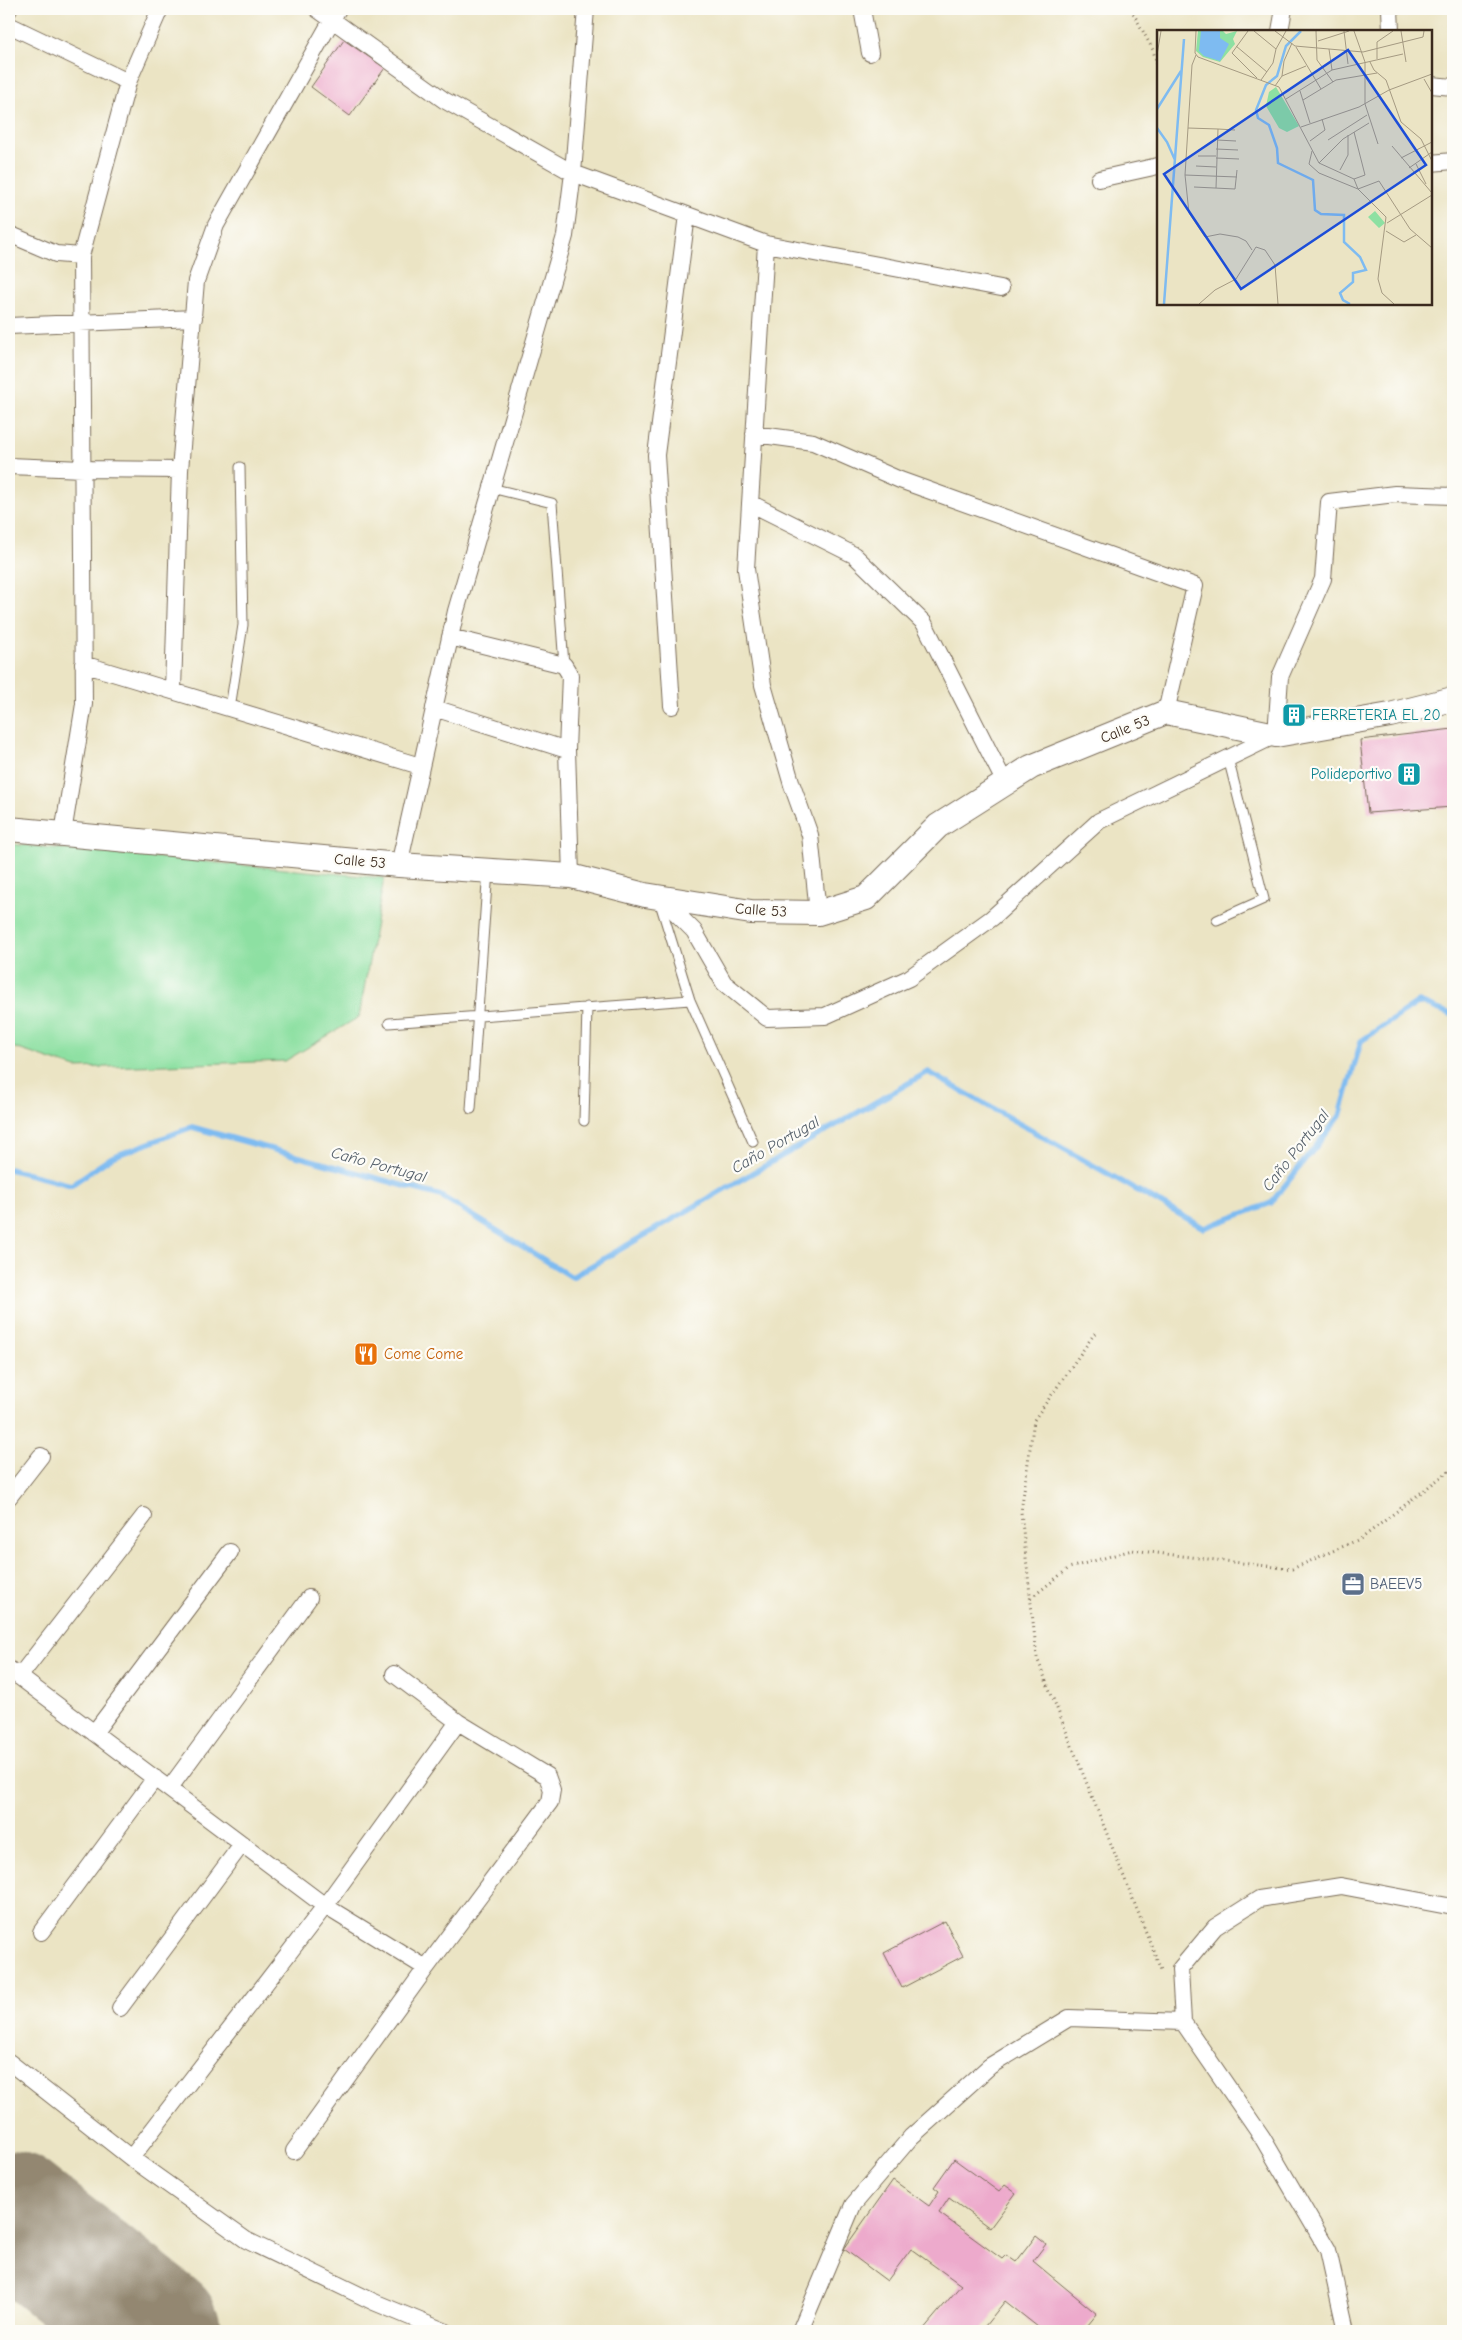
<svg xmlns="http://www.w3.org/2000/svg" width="1462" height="2340" viewBox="0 0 1462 2340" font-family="'Comic Neue',sans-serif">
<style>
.green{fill:#8de0a2;stroke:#648560}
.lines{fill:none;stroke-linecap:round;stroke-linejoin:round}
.stream{stroke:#7ebbf1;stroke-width:5.5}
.runway{stroke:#938771;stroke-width:130}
.building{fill:#edaacc}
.lane-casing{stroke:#796b58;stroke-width:11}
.street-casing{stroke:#796b58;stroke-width:18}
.secondary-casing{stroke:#796b58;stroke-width:26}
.path{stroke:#796b58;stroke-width:3;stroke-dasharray:1 4;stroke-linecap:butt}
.lane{stroke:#fff;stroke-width:9}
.street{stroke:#fff;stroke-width:16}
.secondary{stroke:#fff;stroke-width:24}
.labels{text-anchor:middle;stroke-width:4.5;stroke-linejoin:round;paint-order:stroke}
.culture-label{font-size:15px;fill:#0d838f;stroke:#fdfcf7;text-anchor:start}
.street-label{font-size:15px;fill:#3b2a1e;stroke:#fdfcf7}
.food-label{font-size:15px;fill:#c56008;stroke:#fdfcf7;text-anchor:start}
.service-label{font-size:15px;fill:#4e5e75;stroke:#fdfcf7;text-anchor:start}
.water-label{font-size:16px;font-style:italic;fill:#525d68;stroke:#fdfcf7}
.inset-river{fill:none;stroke:#7ebbf1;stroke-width:2.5}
.inset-road{fill:none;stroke:#a59a82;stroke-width:1}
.view{fill:#1d4ed8;fill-opacity:0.15;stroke:#1d4ed8;stroke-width:2.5}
.inset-edge{fill:none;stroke:#3b2a1e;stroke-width:2.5}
</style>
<rect width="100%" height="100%" fill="#fdfcf7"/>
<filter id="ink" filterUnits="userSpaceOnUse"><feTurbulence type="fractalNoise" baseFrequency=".02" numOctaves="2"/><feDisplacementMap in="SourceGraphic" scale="10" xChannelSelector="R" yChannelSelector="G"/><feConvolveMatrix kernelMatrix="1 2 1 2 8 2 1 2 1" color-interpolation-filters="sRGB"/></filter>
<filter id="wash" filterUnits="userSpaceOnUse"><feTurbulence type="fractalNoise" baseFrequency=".0096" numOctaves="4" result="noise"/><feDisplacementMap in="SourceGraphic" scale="20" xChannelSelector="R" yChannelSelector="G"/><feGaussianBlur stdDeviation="1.12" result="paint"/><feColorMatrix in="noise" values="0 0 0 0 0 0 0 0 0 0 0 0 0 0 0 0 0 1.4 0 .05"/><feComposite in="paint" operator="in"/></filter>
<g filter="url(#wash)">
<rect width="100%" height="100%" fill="#ebe4c4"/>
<path class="green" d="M9,844L384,878L359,1017L285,1061L76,1068L9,1046Z"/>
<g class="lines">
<path class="stream" d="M9,1169L71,1185L112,1157L192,1127L441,1196L572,1277L928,1072L1204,1228L1271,1203L1340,1116L1361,1041L1419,1002L1453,1015"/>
<path class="runway" d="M9,2215L156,2331"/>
</g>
<g id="blocks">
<path class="building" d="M344,40L385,68L350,116L311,87Z
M1287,707L1303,710L1300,724L1284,721Z
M1453,729V807L1368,813L1360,740Z
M945,1921L963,1956L902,1988L884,1953Z
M954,2159L999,2192L1005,2185L1016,2193L990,2228L949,2198L939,2213L1002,2259L1006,2255L1016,2262L1036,2236L1046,2244L1033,2261L1097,2314L1083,2331H1043L1005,2301L981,2331H922L961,2285L911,2249L887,2281L844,2249L893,2180L929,2206L939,2191L934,2187Z"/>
</g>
</g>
<g filter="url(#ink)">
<use href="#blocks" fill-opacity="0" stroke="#796b58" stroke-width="1"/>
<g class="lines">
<g class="lane-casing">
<path id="lane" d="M491,488L552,503L564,665
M230,708L243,625L240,467
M659,900L690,1000L753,1142
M1217,920L1264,899L1228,758
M389,1023L690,1000
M471,1109L488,870
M584,1121L587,1007"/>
</g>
<g class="street-casing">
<path id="street" d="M317,9L444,100L573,173L766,244L1001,288
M862,9L870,53
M1390,9L1391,31
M9,10V9
M9,25L128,82
M1280,31L1284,9
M1431,85L1453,87
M1431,163L1453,161
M1099,179L1158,166
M9,234L56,254L81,256
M766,244L746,569L763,685L792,785L810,835L818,913
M9,326L194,318
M754,434L813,442L900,480L1195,586L1166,712
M9,466L83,469L180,470
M750,503L854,555L924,623L1005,783
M450,637L564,665L570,675L567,750L571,876
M83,664L420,766
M173,690L180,470L196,281L216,225L338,9
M672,706L656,455L687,215
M434,708L567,750
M63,833L84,704L81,256L128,82L160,9
M399,865L456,611L565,236L573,173L586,9
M661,898L694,931L724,983L767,1018L825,1016L909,978L992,918L1099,821L1276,735L1280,677L1323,579L1329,502L1395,494L1453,496
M9,1497L41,1456
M9,1669L325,1906L426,1968
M19,1677L144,1516
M94,1733L230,1552
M169,1789L309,1598
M41,1932L155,1778
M120,2008L242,1844
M9,2062L131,2158L246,2240L374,2302L444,2331
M294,2151L426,1968L550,1802L552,1790L547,1776L458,1722L394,1674
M131,2158L325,1906L458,1722
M800,2331L853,2205L911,2137L990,2066L1069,2018L1183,2022
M1346,2331L1328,2250L1262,2137L1183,2022L1180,1969L1215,1927L1259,1899L1341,1886L1453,1907"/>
</g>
<g class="secondary-casing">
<path id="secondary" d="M9,829L399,865L571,876L645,895L751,912L818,913L866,898L938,826L1031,767L1166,712L1276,735L1390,715L1453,699"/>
</g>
<path class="path" d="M1131,9L1153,50L1158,68
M1095,1333L1034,1420L1021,1512L1037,1658L1161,1970
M1031,1598L1069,1568L1132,1550L1292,1569L1362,1538L1453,1468"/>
<use href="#lane" class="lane"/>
<use href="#street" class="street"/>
<use href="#secondary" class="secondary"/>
</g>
</g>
<defs>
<g id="building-square" transform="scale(1.25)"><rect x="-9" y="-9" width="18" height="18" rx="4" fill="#0f9aa8" stroke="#fdfcf7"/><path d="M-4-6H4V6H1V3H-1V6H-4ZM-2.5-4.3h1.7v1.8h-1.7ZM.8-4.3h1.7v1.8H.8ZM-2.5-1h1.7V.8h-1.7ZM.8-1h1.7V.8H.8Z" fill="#fff"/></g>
<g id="restaurant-square" transform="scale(1.25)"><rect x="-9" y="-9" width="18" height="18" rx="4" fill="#e8710a" stroke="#fdfcf7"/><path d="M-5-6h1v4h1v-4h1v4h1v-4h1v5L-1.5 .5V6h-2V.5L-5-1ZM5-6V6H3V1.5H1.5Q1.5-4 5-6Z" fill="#fff"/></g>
<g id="office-square" transform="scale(1.25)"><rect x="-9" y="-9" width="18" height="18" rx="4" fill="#5c6f8a" stroke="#fdfcf7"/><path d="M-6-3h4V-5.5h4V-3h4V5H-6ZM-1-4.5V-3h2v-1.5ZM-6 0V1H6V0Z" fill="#fff"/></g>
</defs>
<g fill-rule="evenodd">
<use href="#building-square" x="1294" y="715"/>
<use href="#building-square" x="1409" y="774"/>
<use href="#restaurant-square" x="366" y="1354"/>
<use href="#office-square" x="1353" y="1584"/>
</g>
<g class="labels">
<g class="culture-label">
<text x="1312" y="720">FERRETERIA EL 20</text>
<text x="1392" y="779" text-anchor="end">Polideportivo</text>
</g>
<g class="street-label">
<text transform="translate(1125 729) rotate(-22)" y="5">Calle 53</text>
<text transform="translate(360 861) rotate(5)" y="5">Calle 53</text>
<text transform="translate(761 910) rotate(4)" y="5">Calle 53</text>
</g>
<g class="food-label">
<text x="384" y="1359">Come Come</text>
</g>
<g class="service-label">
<text x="1370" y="1589">BAEEV5</text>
</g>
<g class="water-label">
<text transform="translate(775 1144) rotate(-30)" y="6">Caño Portugal</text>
<text transform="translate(1295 1150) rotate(-52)" y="6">Caño Portugal</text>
<text transform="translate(379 1164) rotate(15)" y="6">Caño Portugal</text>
</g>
</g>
<g transform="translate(1157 30)">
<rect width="275" height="275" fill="#ebe4c4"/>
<path d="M41,1H66L69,4L80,1L76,9L78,14L63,32L46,27L39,21ZM119,57L142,96L130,102L122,98L109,76L112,62ZM218,181L228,193L222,198L211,187Z" fill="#8de0a2"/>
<path d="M44,1H63V8L72,14L63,31L47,26L42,21Z" fill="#7ebbf1"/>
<path class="inset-river" d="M144,1L129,16L120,46L109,55L99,80L101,88L112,95L120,118L121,133L156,150L158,180L164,184L187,185V212L203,227L209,240L196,243V252L183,263L186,270L193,274M0,79L24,41M0,98L10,112L18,130M7,274L27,9"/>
<path class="inset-road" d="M39,1L38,23L41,27L122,57L162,133L197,149L201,159L229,187L221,249L225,263L237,274M91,1L75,23L100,48M97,1L119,19M118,1L138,16L206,22L266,7L267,1M159,1L160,30L176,52M187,1L191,34M197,1L208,32V74L221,114M244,1L249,32M161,11L192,1M79,16L110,42M139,17L164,59M172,19L175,40M0,25L4,1M39,25L35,35L28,145L32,183L48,207L63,204L81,207L89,211L95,220M220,29V12L236,1M213,32L217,40L229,50L244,92L264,109L275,131M125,46L149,36M267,49L275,63M104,50L116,33L119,19L129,1M118,56L125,46L127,31L135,13M143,61L153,93M129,69L175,40L246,24M146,70L179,50L220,43M144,97L202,77L232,60L275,44M31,98L61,99L59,158M61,99L78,100M60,110L79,111M171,110L210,85M153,111L168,100L165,89M235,116L275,163M59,119L81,120M155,121L152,134L162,143L201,159L222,151L253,199L275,218M41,126H59M59,128L82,129M244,128L275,112M162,133L186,109L212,93M259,134L269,154M39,136L59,137M252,138L275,122M183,140L191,125V105M28,145L80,147M197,149L208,145L197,102M37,157L78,159L80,140M230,193L275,165M229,201L247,212L259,205M42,274L58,260L79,249L99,217L108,220L118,235L121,274"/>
<path class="view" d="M191,20L269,135L84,259L7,144Z"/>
<rect width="275" height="275" class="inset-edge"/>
</g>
<rect width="1462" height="2340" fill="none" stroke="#fdfcf7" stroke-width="30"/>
</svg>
